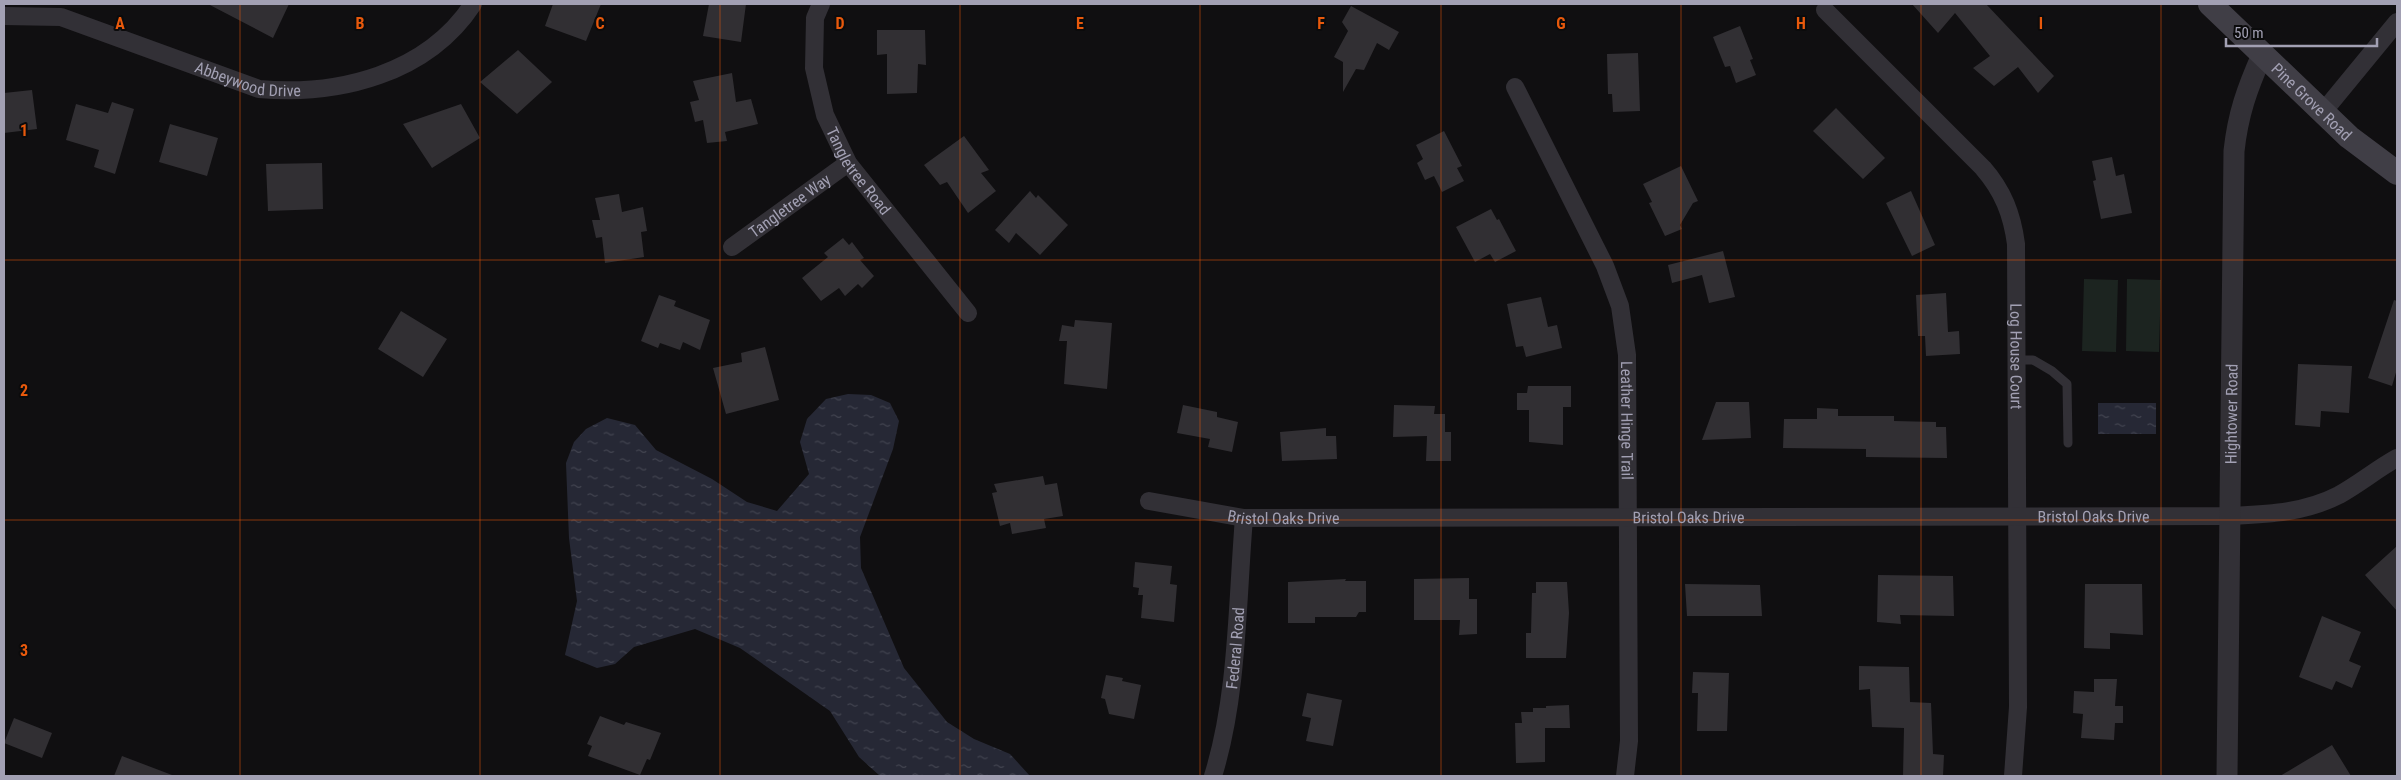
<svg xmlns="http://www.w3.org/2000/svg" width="2401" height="780" viewBox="0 0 2401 780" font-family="'Roboto Condensed',sans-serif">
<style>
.park{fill:#1c2420}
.water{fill:url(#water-ripples)}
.building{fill:#312f33}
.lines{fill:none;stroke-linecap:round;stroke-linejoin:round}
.service{stroke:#323036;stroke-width:9}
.minor{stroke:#323036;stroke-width:18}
.tertiary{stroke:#323036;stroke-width:21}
.secondary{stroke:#403e46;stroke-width:24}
.grid{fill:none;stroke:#e8590c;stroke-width:1;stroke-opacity:0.55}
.labels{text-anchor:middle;stroke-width:4;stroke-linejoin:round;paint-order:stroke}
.street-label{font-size:16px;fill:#a2a0b3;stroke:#0b0b0c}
.grid-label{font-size:16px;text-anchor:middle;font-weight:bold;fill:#e8590c;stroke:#0b0b0c;stroke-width:4;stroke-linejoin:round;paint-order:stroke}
</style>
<defs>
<pattern id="water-ripples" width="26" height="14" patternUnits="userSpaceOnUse" patternTransform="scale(1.25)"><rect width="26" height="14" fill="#262835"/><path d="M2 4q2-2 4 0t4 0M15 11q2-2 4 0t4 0" fill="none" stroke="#424450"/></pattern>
</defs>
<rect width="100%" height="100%" fill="#100f11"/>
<path class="park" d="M2084,279L2118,280L2116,352L2082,351Z
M2127,279L2161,280L2159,352L2126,351Z"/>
<path class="water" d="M848,394L871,395L890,403L899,421L893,449L860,537L861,568L904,668L947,722L974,739L1010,754L1030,776H880L859,757L830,711L740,648L695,629L634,647L615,664L597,668L565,655L577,601L569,538L566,463L574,442L586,429L607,418L635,425L656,450L712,479L747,502L777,511L809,474L800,442L807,419L826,399Z
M2098,403H2156V434H2098Z"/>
<path class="building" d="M208,4H289L273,38Z
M553,4H601L586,41L545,26Z
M709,4H746L741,42L703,36Z
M1912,4H1986L2054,76L2038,93L2018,67L1994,86L1973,68L1990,56L1955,13L1938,33Z
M1351,6L1399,32L1389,50L1377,43L1364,70L1356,69L1343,92V62L1334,57L1348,31L1342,22Z
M1740,26L1753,59L1750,60L1756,75L1736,83L1730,66L1725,67L1713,37Z
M877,30H925L926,65L918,64L917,93L887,94V54L877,55Z
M518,50L552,82L517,114L480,82Z
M1638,53L1640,111L1613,112L1612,94H1608L1607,54Z
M732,73L736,102L751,99L758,124L725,132L727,141L707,143L703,120L695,122L690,102L699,100L693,81Z
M32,90L37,129L4,133V93Z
M112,102L134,109L115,174L94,167L99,150L66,140L76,104L108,113Z
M461,104L480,138L432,168L403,124Z
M1836,108L1885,158L1863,179L1813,131Z
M170,124L218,138L207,176L159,162Z
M1444,131L1462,166L1457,168L1464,181L1442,192L1434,176L1425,180L1417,163L1423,159L1416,145Z
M964,136L989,170L981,173L996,191L968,213L947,182L940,185L924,165Z
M2112,157L2116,176L2124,174L2132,213L2101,219L2093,181L2096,180L2092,161Z
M322,163L323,209L268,211L266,164Z
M1681,166L1698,201L1693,203L1680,225L1682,229L1665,236L1649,203L1652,202L1643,184Z
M1030,191L1036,198L1038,195L1068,225L1040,255L1016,233L1009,243L995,230Z
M1911,191L1935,245L1912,256L1886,203Z
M619,194L622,212L643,207L647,231L641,232L644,257L605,263L602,237L596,238L592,220H600L595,198Z
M1491,209L1497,220L1499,219L1516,251L1495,262L1490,254L1475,262L1456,227Z
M843,238L849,245L852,242L864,258L860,260L874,276L862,288L858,284L845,296L839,288L821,301L802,278L828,257L824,253Z
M1723,251L1735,297L1709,303L1702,275L1672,283L1668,265Z
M1946,293L1948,332L1959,331L1960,354L1926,356L1925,336H1918L1916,295Z
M659,295L676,301L674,306L710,320L700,350L683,342L680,350L660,343L658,348L641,341Z
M1541,297L1548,327L1557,325L1562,348L1526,357L1523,346L1516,347L1507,304Z
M2394,300L2397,301V369L2392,386L2368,378Z
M401,311L447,339L423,377L378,349Z
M1075,320L1112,323L1107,389L1064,384L1067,341H1059L1062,325L1074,327Z
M765,347L779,400L726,414L713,368L742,362L741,353Z
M2298,364L2352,366L2349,413L2321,411L2320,427L2295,425Z
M1528,386H1571V407H1563V445L1529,442V410H1517V393H1527Z
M1716,402H1749L1751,438L1702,440Z
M1183,405L1217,412V417L1238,422L1232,452L1208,447L1210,439L1177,433Z
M1394,405L1435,406L1434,414H1445V432H1451V461H1426L1427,436L1393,437Z
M1817,408L1838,409V416H1894V421L1936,422V427H1946L1947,458L1866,457V449L1783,448L1784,419H1817Z
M1326,428V436H1336L1337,459L1282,461L1280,432Z
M1043,476L1045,485L1057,483L1063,516L1044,519L1046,528L1012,534L1010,523L1000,526L992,493L997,492L994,484Z
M2397,546V611L2365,575Z
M1135,562L1172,566L1170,584L1177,585L1174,622L1141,618L1143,595H1138L1139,588L1133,587Z
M1878,575L1953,576L1954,616L1900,615L1901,624L1877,622Z
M1469,578V599H1477V634L1459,635L1460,620H1414V579Z
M1346,579L1345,581H1366V612H1359L1356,617H1315V623H1288V582Z
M1536,582H1567L1569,613L1566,658H1526V633H1531L1532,593H1536Z
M1685,584L1760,585L1762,616H1687Z
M2085,584H2142L2143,635L2110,633V649L2084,648Z
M2322,616L2361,632L2349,661L2361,666L2352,688L2336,681L2332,690L2299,677Z
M1859,666L1909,667L1910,702L1931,703L1933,754L1944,755L1943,776H1903L1904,728L1872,727L1870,689L1859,690Z
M1693,672L1729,673L1727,731H1697L1698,693H1692Z
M1106,675L1123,678L1122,681L1141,685L1134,719L1109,714L1105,699L1101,698Z
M2094,679H2117L2115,706H2123V723H2115L2114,740L2081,738L2083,714L2073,713L2074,691L2094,692Z
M1307,693L1342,700L1333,746L1306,741L1311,718L1302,716Z
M1569,705L1570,728H1545V762L1516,763L1515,723H1522L1521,712H1533V708H1546V706Z
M600,716L624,725L626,722L661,733L650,760L647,759L640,775L588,756L592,746L587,744Z
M14,718L52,733L42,758L4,743Z
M2332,745L2351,776H2280Z
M122,756L172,775L171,776H114Z"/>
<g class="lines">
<path class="service" d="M2017,360H2033L2052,371L2067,384L2068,443"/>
<g class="minor">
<path id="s1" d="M821,4L815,18L814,68L825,115L848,163L968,313"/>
<path id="s2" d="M1825,10L1983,168C2003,191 2012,214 2016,244L2018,707L2013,776"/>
<path id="s3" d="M4,16L61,17L259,89C339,96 427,74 473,4"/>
<path id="s4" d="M1515,87L1605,266L1620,306L1627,355L1629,741L1625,776"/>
<path d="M2323,112L2397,22"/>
<path id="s5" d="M732,247L848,163"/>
<path id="s6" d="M1149,501L1244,518L2230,516C2268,514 2304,513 2339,495C2359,484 2377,469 2397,458"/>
<path id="s7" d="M1213,776C1238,696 1237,602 1244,518"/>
</g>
<path class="tertiary" id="s8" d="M2227,776L2234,151C2238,114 2247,89 2262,55"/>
<path class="secondary" id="s9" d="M2210,4L2349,137L2397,173"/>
</g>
<path class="grid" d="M240,4V776M480,4V776M720,4V776M960,4V776M1200,4V776M1441,4V776M1681,4V776M1921,4V776M2161,4V776M4,260H2397M4,520H2397"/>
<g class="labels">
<g class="street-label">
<text dy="6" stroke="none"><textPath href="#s3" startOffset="255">Abbeywood Drive</textPath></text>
<text dy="6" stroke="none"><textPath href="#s9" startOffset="141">Pine Grove Road</textPath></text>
<text dy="6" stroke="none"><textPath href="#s1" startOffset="179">Tangletree Road</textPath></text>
<text dy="6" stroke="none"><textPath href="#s5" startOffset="71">Tangletree Way</textPath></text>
<text dy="6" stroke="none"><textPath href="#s2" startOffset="420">Log House Court</textPath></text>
<text dy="6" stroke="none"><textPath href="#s8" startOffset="362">Hightower Road</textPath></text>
<text dy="6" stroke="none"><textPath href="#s4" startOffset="358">Leather Hinge Trail</textPath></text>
<text dy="6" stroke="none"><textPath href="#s6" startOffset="946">Bristol Oaks Drive</textPath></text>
<text dy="6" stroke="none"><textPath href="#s6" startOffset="136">Bristol Oaks Drive</textPath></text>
<text dy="6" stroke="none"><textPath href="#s6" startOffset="541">Bristol Oaks Drive</textPath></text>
<text dy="6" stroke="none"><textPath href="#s7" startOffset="130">Federal Road</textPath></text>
</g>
</g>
<g class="grid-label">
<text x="120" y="29">A</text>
<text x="360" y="29">B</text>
<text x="600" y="29">C</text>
<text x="840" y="29">D</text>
<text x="1080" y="29">E</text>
<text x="1321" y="29">F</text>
<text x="1561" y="29">G</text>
<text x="1801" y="29">H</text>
<text x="2041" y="29">I</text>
<text x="24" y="136">1</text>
<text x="24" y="396">2</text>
<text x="24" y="656">3</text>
</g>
<rect width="2401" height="780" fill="none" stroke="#a2a0b3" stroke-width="10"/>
<path d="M2226 38v8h151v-8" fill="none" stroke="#a2a0b3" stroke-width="2.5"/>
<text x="2234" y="38" font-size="15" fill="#a2a0b3" stroke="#0b0b0c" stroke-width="4" paint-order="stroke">50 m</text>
</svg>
